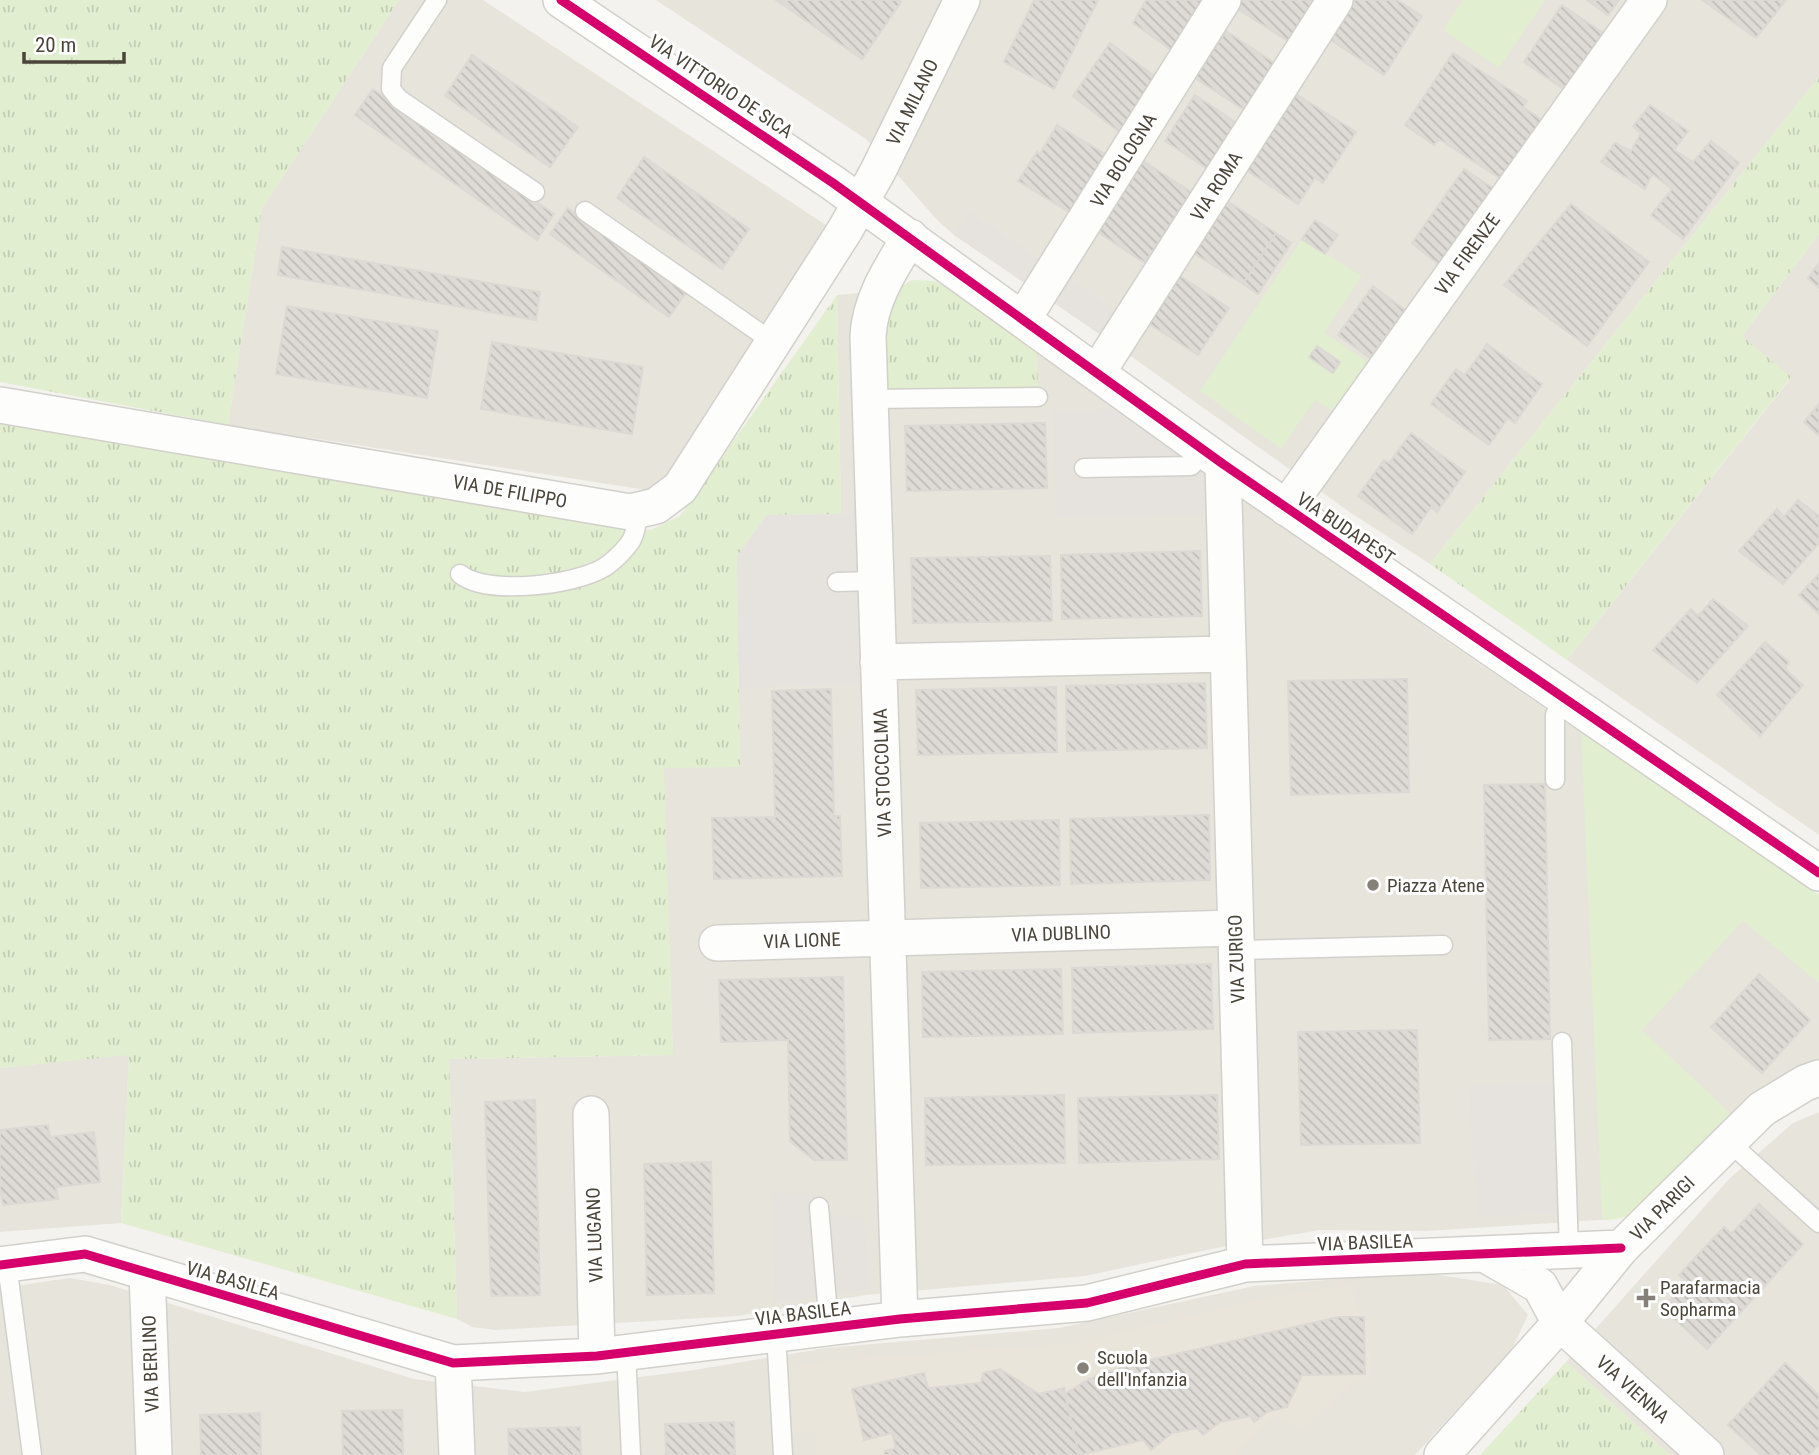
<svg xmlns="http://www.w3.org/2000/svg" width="1819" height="1455" viewBox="0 0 1819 1455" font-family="'Roboto Condensed',sans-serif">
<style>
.residential{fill:#e7e4dc}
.education{fill:#eae5da}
.grass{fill:url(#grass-tufts)}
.green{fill:#e1eecf}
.parking{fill:#e6e3df}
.building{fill:url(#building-back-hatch);stroke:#dcd9d4;stroke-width:2}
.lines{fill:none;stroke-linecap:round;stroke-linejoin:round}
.lane-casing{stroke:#d2d0cb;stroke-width:21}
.street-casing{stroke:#d2d0cb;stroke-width:38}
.lane{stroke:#fdfdfc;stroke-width:18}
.street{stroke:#fdfdfc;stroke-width:35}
.cycleway-casing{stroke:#fff;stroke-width:13}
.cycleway{stroke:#d6006c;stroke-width:9}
.poi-dot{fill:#868178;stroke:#fff;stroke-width:2.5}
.labels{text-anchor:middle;stroke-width:6;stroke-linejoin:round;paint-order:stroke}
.street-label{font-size:19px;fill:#4b4439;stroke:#fff}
.poi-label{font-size:19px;fill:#4b4439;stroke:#fff;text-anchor:start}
</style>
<defs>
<pattern id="grass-tufts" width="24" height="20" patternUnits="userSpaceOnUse" patternTransform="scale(1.75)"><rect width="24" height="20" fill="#e1eecf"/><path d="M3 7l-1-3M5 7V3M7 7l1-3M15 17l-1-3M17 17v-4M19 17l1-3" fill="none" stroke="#c3cdb2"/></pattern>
<pattern id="building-back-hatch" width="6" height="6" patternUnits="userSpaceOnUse" patternTransform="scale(1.75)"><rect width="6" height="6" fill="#dedbd6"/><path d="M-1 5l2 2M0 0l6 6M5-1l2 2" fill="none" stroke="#c0bdb8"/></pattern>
</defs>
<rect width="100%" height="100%" fill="#f4f2ee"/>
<path class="residential" d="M399,0H483L829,227L664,482L646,490L228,425L262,208Z
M656,0H1819V77L1430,564L1351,513L1111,342L954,235L938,221L866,139Z
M1819,234V835L1567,660L1791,378L1742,336Z
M938,287L1112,402L1442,638L1819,895V1059L1771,1084L1616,1219L1426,1231L1320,1230L1221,1247L1085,1276L866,1295L738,1316L495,1330L472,1327L457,1319L449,1059L673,1055L663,767H740L737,556L767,515L841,514L837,295Z
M129,1054L121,1223L0,1232V1068Z
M1819,1112V1455H1670L1566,1362L1730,1178L1793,1123Z
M1420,1272L1503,1285L1528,1315L1512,1349L1415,1455H0V1288L70,1278L110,1285L414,1379L525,1392L694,1370L826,1348L1059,1328L1254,1286Z"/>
<path class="education" d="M1353,1285L1354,1308L1368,1322L1370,1377L1351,1383L1303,1429L1274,1416L1234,1455H816L815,1432H792V1372L802,1363L1077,1343L1275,1296Z"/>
<path class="grass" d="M0,0H399L262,208L228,425L0,382Z
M1819,77V234L1742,336L1791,377L1567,660L1430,564Z
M912,280L934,281L943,285L1037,348L1038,397L886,399L883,320L893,291Z
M837,295L841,514L767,515L737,556L740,767L664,768L673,1055L449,1059L457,1319L121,1223L129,1055L0,1068V421L609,527L651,530L680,516Z
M1566,1362L1670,1455H1480Z"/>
<path class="green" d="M1463,0H1545L1499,68L1443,30Z
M1302,239L1362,276L1324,333L1372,365L1338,414L1315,400L1281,449L1200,391Z
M1581,733L1819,895V983L1743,921L1642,1030L1732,1115L1644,1212L1616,1219L1602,1220Z"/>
<path class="parking" d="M970,211L1049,266L1033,288L954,235Z
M1070,280L1126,318L1111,342L1055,303Z
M1123,409L1213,474L1214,514L1056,518L1053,410Z
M860,514L865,684L739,688L737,556L767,515Z
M1553,1082L1560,1213L1476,1217L1469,1086Z
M770,1193H808L835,1217H864L870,1289L775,1303Z"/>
<path class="building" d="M776,0H898L901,2L862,59Z
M1034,0H1098L1054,89L1004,62Z
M1146,0H1209L1179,55L1133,23Z
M1241,0H1321L1293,44L1236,8Z
M1353,0H1397L1422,16L1384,75L1328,38Z
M1587,0H1619L1608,15Z
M1702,0H1786L1756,38Z
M1562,5L1603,33L1565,90L1524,62Z
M1226,31L1276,64L1246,111L1195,78Z
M1110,43L1161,81L1126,137L1073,96Z
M1453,53L1527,101L1523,107L1545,122L1506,182L1439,139L1434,145L1405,125Z
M472,55L578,127L550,167L445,96Z
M373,89L554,214L537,240L355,115Z
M1296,94L1356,132L1323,183L1315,178L1298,204L1246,170Z
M1195,95L1238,124L1208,169L1165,141Z
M1650,105L1688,131L1674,150L1693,162L1711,141L1739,163L1683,239L1651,215L1672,189L1652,174L1645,189L1601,162L1615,143L1631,151L1641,133L1633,126Z
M1057,125L1105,154L1100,161L1106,164L1071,213L1018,181L1037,152L1040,154Z
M1134,155L1191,192L1145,263L1087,225Z
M644,157L749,229L722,269L617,198Z
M1464,169L1502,194L1447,271L1412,243Z
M1221,197L1276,233L1243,284L1187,249Z
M1571,204L1649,262L1587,346L1504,285Z
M568,208L687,291L669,317L550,234Z
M1315,220L1338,235L1325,254L1302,239Z
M1276,233L1291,243L1258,294L1243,284Z
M282,247L540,292L536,320L278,275Z
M1819,263V288L1808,278Z
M1174,272L1229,308L1198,355L1143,320Z
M1373,286L1405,310L1370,358L1338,335Z
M287,306L438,331L427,398L276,374Z
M492,342L643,367L632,434L481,409Z
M1487,344L1542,384L1515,423L1508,418L1489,445L1431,404L1456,369L1465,375Z
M1317,346L1340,362L1333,373L1309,357Z
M1819,404V436L1804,422Z
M1045,423L1047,488L907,491L905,426Z
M1411,433L1465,472L1437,512L1431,507L1412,534L1358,496L1384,460L1389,463Z
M1798,500L1819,516V543L1783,584L1739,551L1777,509L1784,517Z
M1200,551L1202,616L1062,619L1061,555Z
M1050,556L1052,621L913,623L911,558Z
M1819,574V614L1799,595Z
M1713,599L1748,626L1697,683L1653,650L1691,609L1698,616Z
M1765,642L1789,662L1785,669L1803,685L1760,736L1717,695Z
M1407,679L1409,792L1291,795L1288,681Z
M1205,683L1207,748L1067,751L1066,686Z
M1056,687L1057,752L918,755L916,690Z
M831,689L834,816H840L842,876L714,879L712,818L775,817L772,691Z
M1545,784L1550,1039L1489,1040L1484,785Z
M1209,815L1210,880L1071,884L1070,819Z
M1059,820L1060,885L921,888L920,823Z
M1211,964L1213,1029L1073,1033L1072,968Z
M1061,969L1063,1034L923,1037L922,972Z
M1759,974L1810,1020L1762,1073L1711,1027Z
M843,977L847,1160H814L790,1141L788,1040L721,1042L719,980Z
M1417,1030L1420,1143L1301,1145L1298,1032Z
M1064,1095L1065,1163L926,1165L925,1098Z
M1217,1095L1219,1159L1079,1163L1078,1098Z
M535,1100L540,1295L491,1296L485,1102Z
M48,1125L50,1137L94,1132L100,1182L56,1187L58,1199L3,1205L0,1189V1130Z
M711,1162L714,1293L647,1295L644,1164Z
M1759,1204L1803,1244L1707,1349L1663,1308L1687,1282L1679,1275L1724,1227L1731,1234Z
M1338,1317H1364L1365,1374L1302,1375L1287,1407L1267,1412L1254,1422L1250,1416L1220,1422L1203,1435L1197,1428L1172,1433L1151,1450L1143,1440L1079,1455L1065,1394L1084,1382L1102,1373L1146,1361Z
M1785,1363L1819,1395V1444L1809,1455H1761L1728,1425Z
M1000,1369L1039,1394L1064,1388L1079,1455H884L885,1451L896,1448L892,1433L864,1440L852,1389L924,1373L928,1388L981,1383L983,1373Z
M402,1410L403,1455H343L342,1411Z
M260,1413L261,1455H201L200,1415Z
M734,1422L735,1455H666L665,1424Z
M580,1427L581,1455H509L508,1429Z"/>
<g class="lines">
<g class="lane-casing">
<path id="lane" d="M437,0L392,68L391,89L399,99L535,192
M585,211L773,342
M869,399L1038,397
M1084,468L1191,466L1205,451
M460,574C487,596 574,585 603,568C612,563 625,550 631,541C636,533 637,519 640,510
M837,582L875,581
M1555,780V715L1563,698
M1236,950L1443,945
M1562,1042L1569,1251
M1729,1142L1819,1223
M819,1207L829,1327
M7,1264L32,1455
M776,1333L783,1455
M626,1352L631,1455"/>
</g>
<g class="street-casing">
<path id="street" d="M561,0L833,183L1223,464L1819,873
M1023,319L1223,0
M1097,373L1335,0
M0,405L630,512L656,506L680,488L845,230L878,171L962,0
M1223,464L1245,1264
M1286,508L1649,0
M878,662L1228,654
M717,943L1235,928
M591,1114L597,1356
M1486,1255L1540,1286L1560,1323L1706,1455
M0,1265L85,1254L453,1363L597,1356L900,1319L1087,1303L1245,1264L1621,1248
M147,1273L154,1455
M900,1319L868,336C870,299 891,268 910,237
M453,1363L457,1455
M1442,1455L1560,1323L1621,1248L1762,1109L1805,1083L1819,1078"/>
</g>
<use href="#lane" class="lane"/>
<use href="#street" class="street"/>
<g class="cycleway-casing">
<path id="cycleway" d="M561,0L833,183L1223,464L1819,873
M0,1265L85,1254L453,1363L597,1356L900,1319L1087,1303L1245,1264L1621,1248"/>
</g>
<use href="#cycleway" class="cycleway"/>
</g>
<g class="poi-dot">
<circle cx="1373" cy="885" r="7"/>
<path d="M1642.5 1287.5h7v7h7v7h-7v7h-7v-7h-7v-7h7z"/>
<circle cx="1083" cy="1368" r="7"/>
</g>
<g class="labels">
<g class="street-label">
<text transform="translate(721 86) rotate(34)" y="7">VIA VITTORIO DE SICA</text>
<text transform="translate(912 102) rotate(-64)" y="7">VIA MILANO</text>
<text transform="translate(1123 160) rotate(-58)" y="7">VIA BOLOGNA</text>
<text transform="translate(1216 186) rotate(-57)" y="7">VIA ROMA</text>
<text transform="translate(1467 254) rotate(-54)" y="7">VIA FIRENZE</text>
<text transform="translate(510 491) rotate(10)" y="7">VIA DE FILIPPO</text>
<text transform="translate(1346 528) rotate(34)" y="7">VIA BUDAPEST</text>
<text transform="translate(882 773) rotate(-92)" y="7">VIA STOCCOLMA</text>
<text transform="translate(1061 933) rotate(-2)" y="7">VIA DUBLINO</text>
<text transform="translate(802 940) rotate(-2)" y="7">VIA LIONE</text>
<text transform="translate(1236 959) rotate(-92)" y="7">VIA ZURIGO</text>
<text transform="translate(1662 1208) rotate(-45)" y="7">VIA PARIGI</text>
<text transform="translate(594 1235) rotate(-92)" y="7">VIA LUGANO</text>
<text transform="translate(1365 1242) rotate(-2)" y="7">VIA BASILEA</text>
<text transform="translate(233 1280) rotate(16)" y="7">VIA BASILEA</text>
<text transform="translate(803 1313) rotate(-7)" y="7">VIA BASILEA</text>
<text transform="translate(150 1364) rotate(-92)" y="7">VIA BERLINO</text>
<text transform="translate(1633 1389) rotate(42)" y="7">VIA VIENNA</text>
</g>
<g class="poi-label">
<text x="1387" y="892">Piazza Atene</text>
<text x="1660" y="1294">Parafarmacia<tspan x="1660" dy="22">Sopharma</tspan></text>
<text x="1097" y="1364">Scuola<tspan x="1097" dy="22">dell'Infanzia</tspan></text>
</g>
</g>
<path d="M24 52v10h100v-10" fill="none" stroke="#4b4439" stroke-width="3.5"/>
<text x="35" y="52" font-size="21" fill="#4b4439" stroke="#ffffff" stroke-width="5" paint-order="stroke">20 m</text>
</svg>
